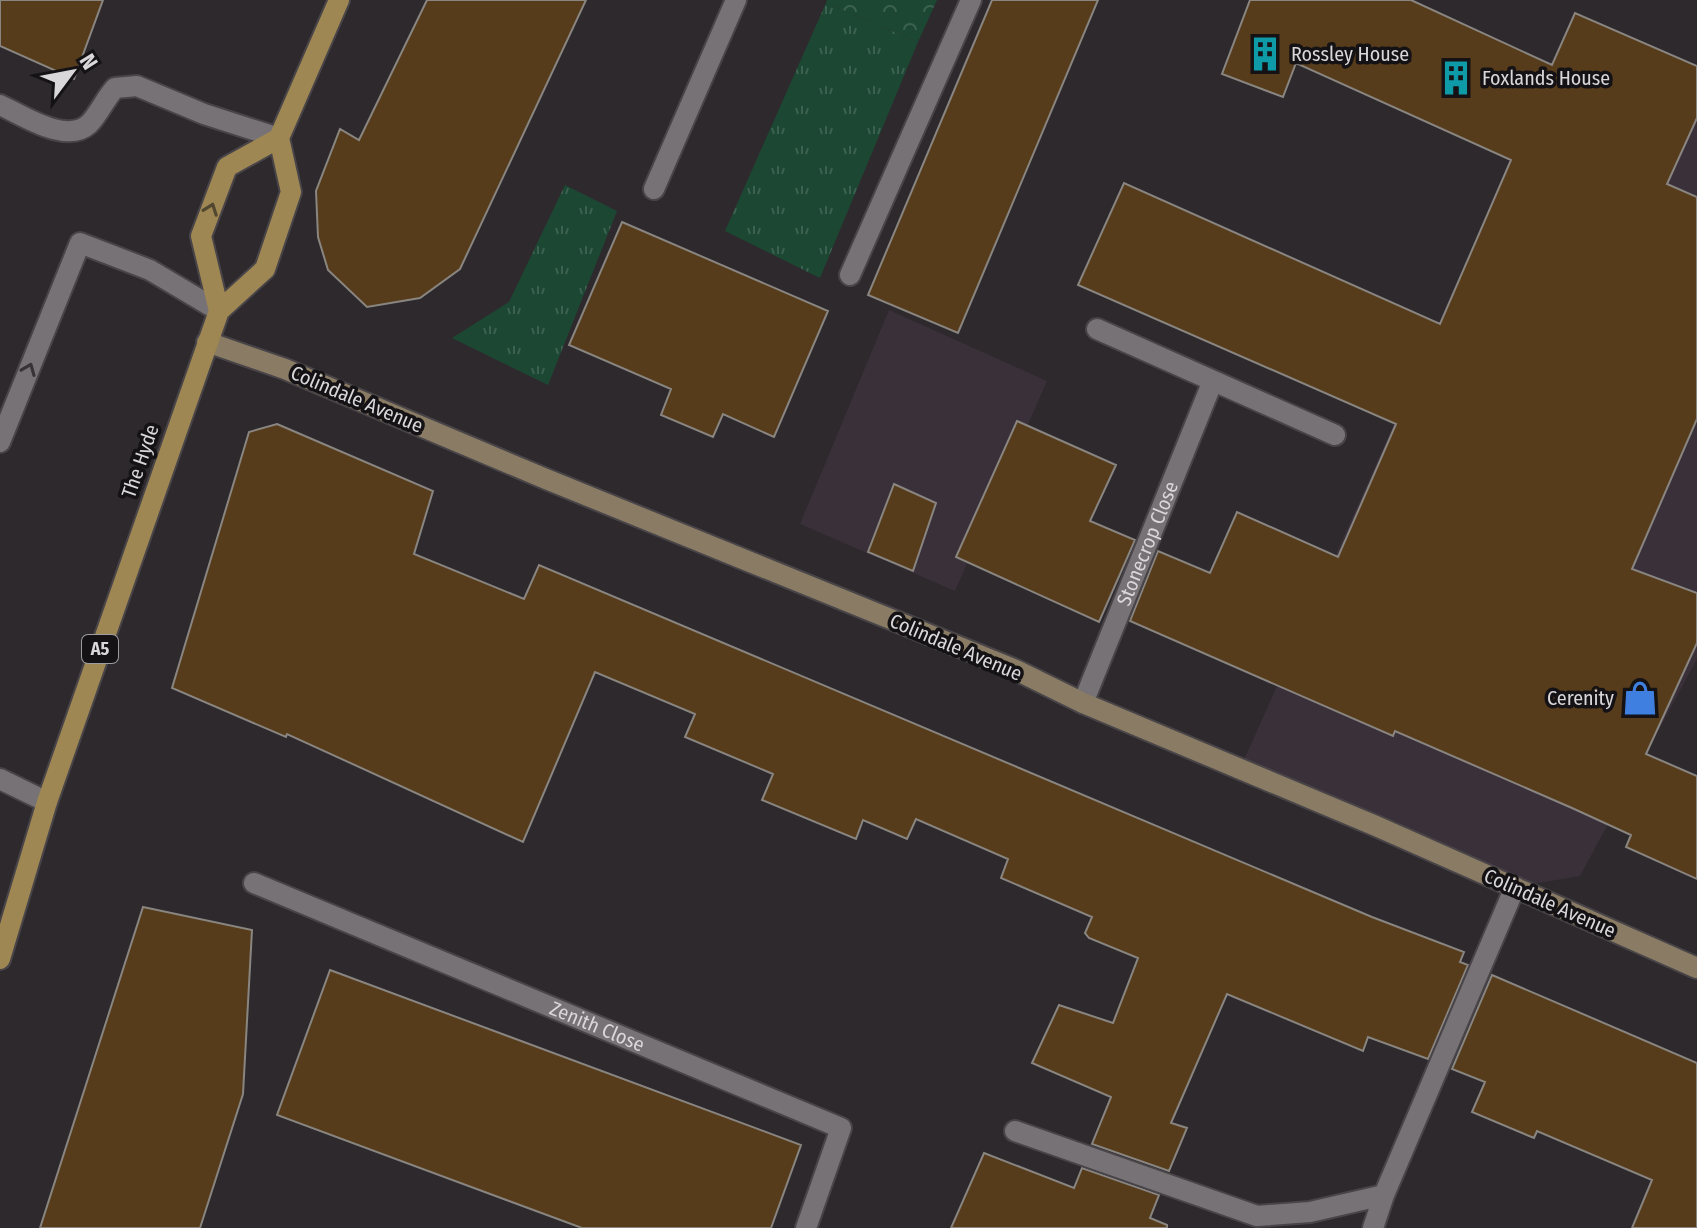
<svg xmlns="http://www.w3.org/2000/svg" width="1697" height="1228" viewBox="0 0 1697 1228" font-family="'Fira Sans Condensed',sans-serif">
<style>
.built{fill:#3a3039}
.grass{fill:url(#grass-tufts)}
.park{fill:url(#park-crowns)}
.building{fill:#573c1c;stroke:#898580;stroke-width:2}
.lines{fill:none;stroke-linecap:round;stroke-linejoin:round}
.lane-casing{stroke:#484448;stroke-width:24}
.street-casing{stroke:#484448;stroke-width:24}
.secondary-casing{stroke:#484448;stroke-width:24}
.primary-casing{stroke:#484448;stroke-width:24}
.lane{stroke:#777276;stroke-width:20}
.street{stroke:#777276;stroke-width:20}
.secondary{stroke:#8a7c64;stroke-width:20}
.primary{stroke:#9e8753;stroke-width:20}
.oneway{stroke:#524730}
.oneway2{stroke:#373436}
.labels{text-anchor:middle;stroke-width:7;stroke-linejoin:round;paint-order:stroke}
.shield{fill:#141214;stroke:#9f9c9f;stroke-width:2}
.shield-label{font-size:18px;font-weight:bold;fill:#dad7da}
.poi-label{font-size:20px;fill:#dad7da;stroke:#141214;text-anchor:start}
.street-label{font-size:20px;fill:#dad7da;stroke:#141214}
</style>
<defs>
<pattern id="grass-tufts" width="24" height="20" patternUnits="userSpaceOnUse" patternTransform="scale(2)"><rect width="24" height="20" fill="#1c4733"/><path d="M3 7l-1-3M5 7V3M7 7l1-3M15 17l-1-3M17 17v-4M19 17l1-3" fill="none" stroke="#3c6150"/></pattern>
<pattern id="park-crowns" width="20" height="18" patternUnits="userSpaceOnUse" patternTransform="scale(2)"><rect width="20" height="18" fill="#1c4733"/><path d="M2 6a3 3 0 1 1 6 0M12 15a3 3 0 1 1 6 0" fill="none" stroke="#3c6150"/></pattern>
</defs>
<rect width="100%" height="100%" fill="#2d292c"/>
<path class="built" d="M1574,21L1697,76V659L1580,876L1515,887L1376,826L1235,780Z
M889,310L1047,381L955,591L800,524Z"/>
<path class="grass" d="M826,3L918,42L820,278L725,231Z
M565,185L617,211L548,385L452,338L509,302Z"/>
<path class="park" d="M827,0H937L918,42L826,3Z"/>
<path class="building" d="M0,0H103L74,79L0,46Z
M427,0H586L460,269L420,298L367,307L328,270L318,237L316,191L340,129L359,140Z
M992,0H1098L958,333L868,295Z
M1250,0H1411L1552,65L1575,13L1697,66V118L1667,184L1697,197V419L1632,569L1697,593V643L1646,754L1697,776V879L1626,847L1631,835L1572,808L1395,731L1393,736L1130,621L1158,551L1210,573L1237,512L1338,557L1396,424L1078,285L1124,183L1440,324L1511,160L1296,63L1283,97L1222,74Z
M622,222L828,311L774,437L723,414L713,437L661,415L671,389L569,345Z
M1017,421L1116,465L1090,521L1135,540L1099,622L956,557Z
M277,424L433,491L414,554L524,599L539,565L1372,917L1464,952L1460,962L1468,965L1428,1059L1368,1037L1363,1051L1227,994L1171,1123L1187,1128L1169,1171L1092,1144L1111,1097L1032,1063L1059,1005L1113,1023L1138,958L1089,938L1085,933L1092,917L1001,878L1008,859L916,819L907,839L863,820L856,839L762,800L773,774L685,737L695,714L595,672L523,842L287,734L286,737L172,688L249,432Z
M894,484L936,503L913,571L868,552Z
M143,907L252,930L243,1094L200,1228H40Z
M330,970L801,1145L771,1228H582L277,1115Z
M1492,975L1697,1063V1228H1632L1652,1180L1537,1131L1534,1138L1472,1112L1485,1082L1452,1069Z
M984,1153L1074,1188L1082,1168L1159,1195L1150,1218L1167,1225V1228H951Z"/>
<g class="lines">
<g class="lane-casing">
<path id="lane" d="M0,105C22,115 66,145 89,124C99,114 105,99 115,88L137,86L204,114L279,138
M654,189L736,0
M850,275L971,0
M0,442L80,243L150,270L219,311
M0,779L47,802
M1015,1131L1257,1216L1310,1212L1384,1195
M1373,1228L1384,1195L1515,887"/>
</g>
<g class="street-casing">
<g id="street">
<path d="M1097,329L1335,435"/>
<path id="s1" d="M1083,703L1212,383"/>
<path id="s2" d="M254,883L841,1128L806,1228"/>
</g>
</g>
<g class="secondary-casing">
<path id="secondary" d="M207,342L285,369L546,479L1016,670L1083,703L1376,826L1697,968"/>
</g>
<g class="primary-casing">
<path id="primary" d="M219,311L201,236L227,167L279,138
M0,959L47,802L219,311L265,269L291,192L279,138L339,0"/>
</g>
<use href="#lane" class="lane"/>
<use href="#street" class="street"/>
<use href="#secondary" class="secondary"/>
<use href="#primary" class="primary"/>
</g>
<defs><path id="oneway-chevron" d="M-2-3.5L2.5 0L-2 3.5" fill="none" stroke-width="1.6" stroke-linecap="round" stroke-linejoin="round" transform="scale(2)"/></defs>
<use class="oneway" href="#oneway-chevron" transform="translate(211 209) rotate(-70)"/>
<use class="oneway2" href="#oneway-chevron" transform="translate(29 369) rotate(-68)"/>
<defs>
<g id="building-bare" transform="scale(2.76)"><path d="M-4-6H4V6H1V3H-1V6H-4ZM-2.5-4.3h1.7v1.8h-1.7ZM.8-4.3h1.7v1.8H.8ZM-2.5-1h1.7V.8h-1.7ZM.8-1h1.7V.8H.8Z" fill="#0f9aa8" stroke="#141214" stroke-width="2.5" paint-order="stroke"/></g>
<g id="shop-bare" transform="scale(2.76)"><path d="M-5-2.5h2.3a2.7 3.5 0 0 1 5.4 0H5L5.5 6h-11ZM-1.5-2.5h3a1.5 2.3 0 0 0-3 0Z" fill="#3f7fe0" stroke="#141214" stroke-width="2.5" paint-order="stroke"/></g>
</defs>
<g fill-rule="evenodd">
<use href="#building-bare" x="1265" y="54"/>
<use href="#building-bare" x="1456" y="78"/>
<use href="#shop-bare" x="1640" y="698"/>
</g>
<g class="labels">
<rect class="shield" x="82" y="635" width="36" height="28" rx="6"/>
<g class="shield-label">
<text x="100" y="655">A5</text>
</g>
<g class="poi-label">
<text x="1291" y="61">Rossley House</text>
<text x="1482" y="85">Foxlands House</text>
<text x="1614" y="705" text-anchor="end">Cerenity</text>
</g>
<g class="street-label">
<text transform="translate(357 399) rotate(23)" y="7">Colindale Avenue</text>
<text transform="translate(140 461) rotate(-71)" y="7">The Hyde</text>
<text dy="7" stroke="none"><textPath href="#s1" startOffset="172">Stonecrop Close</textPath></text>
<text transform="translate(956 647) rotate(23)" y="7">Colindale Avenue</text>
<text transform="translate(1550 903) rotate(24)" y="7">Colindale Avenue</text>
<text dy="7" stroke="none"><textPath href="#s2" startOffset="372">Zenith Close</textPath></text>
</g>
</g>
<g transform="translate(72 72) rotate(58)" stroke="#141214" stroke-width="6" paint-order="stroke">
<path d="M0-6L14 30L0 20L-14 30Z" fill="#dad7da"/>
<text y="-12" font-size="22" font-weight="bold" text-anchor="middle" fill="#dad7da">N</text>
</g>
</svg>
